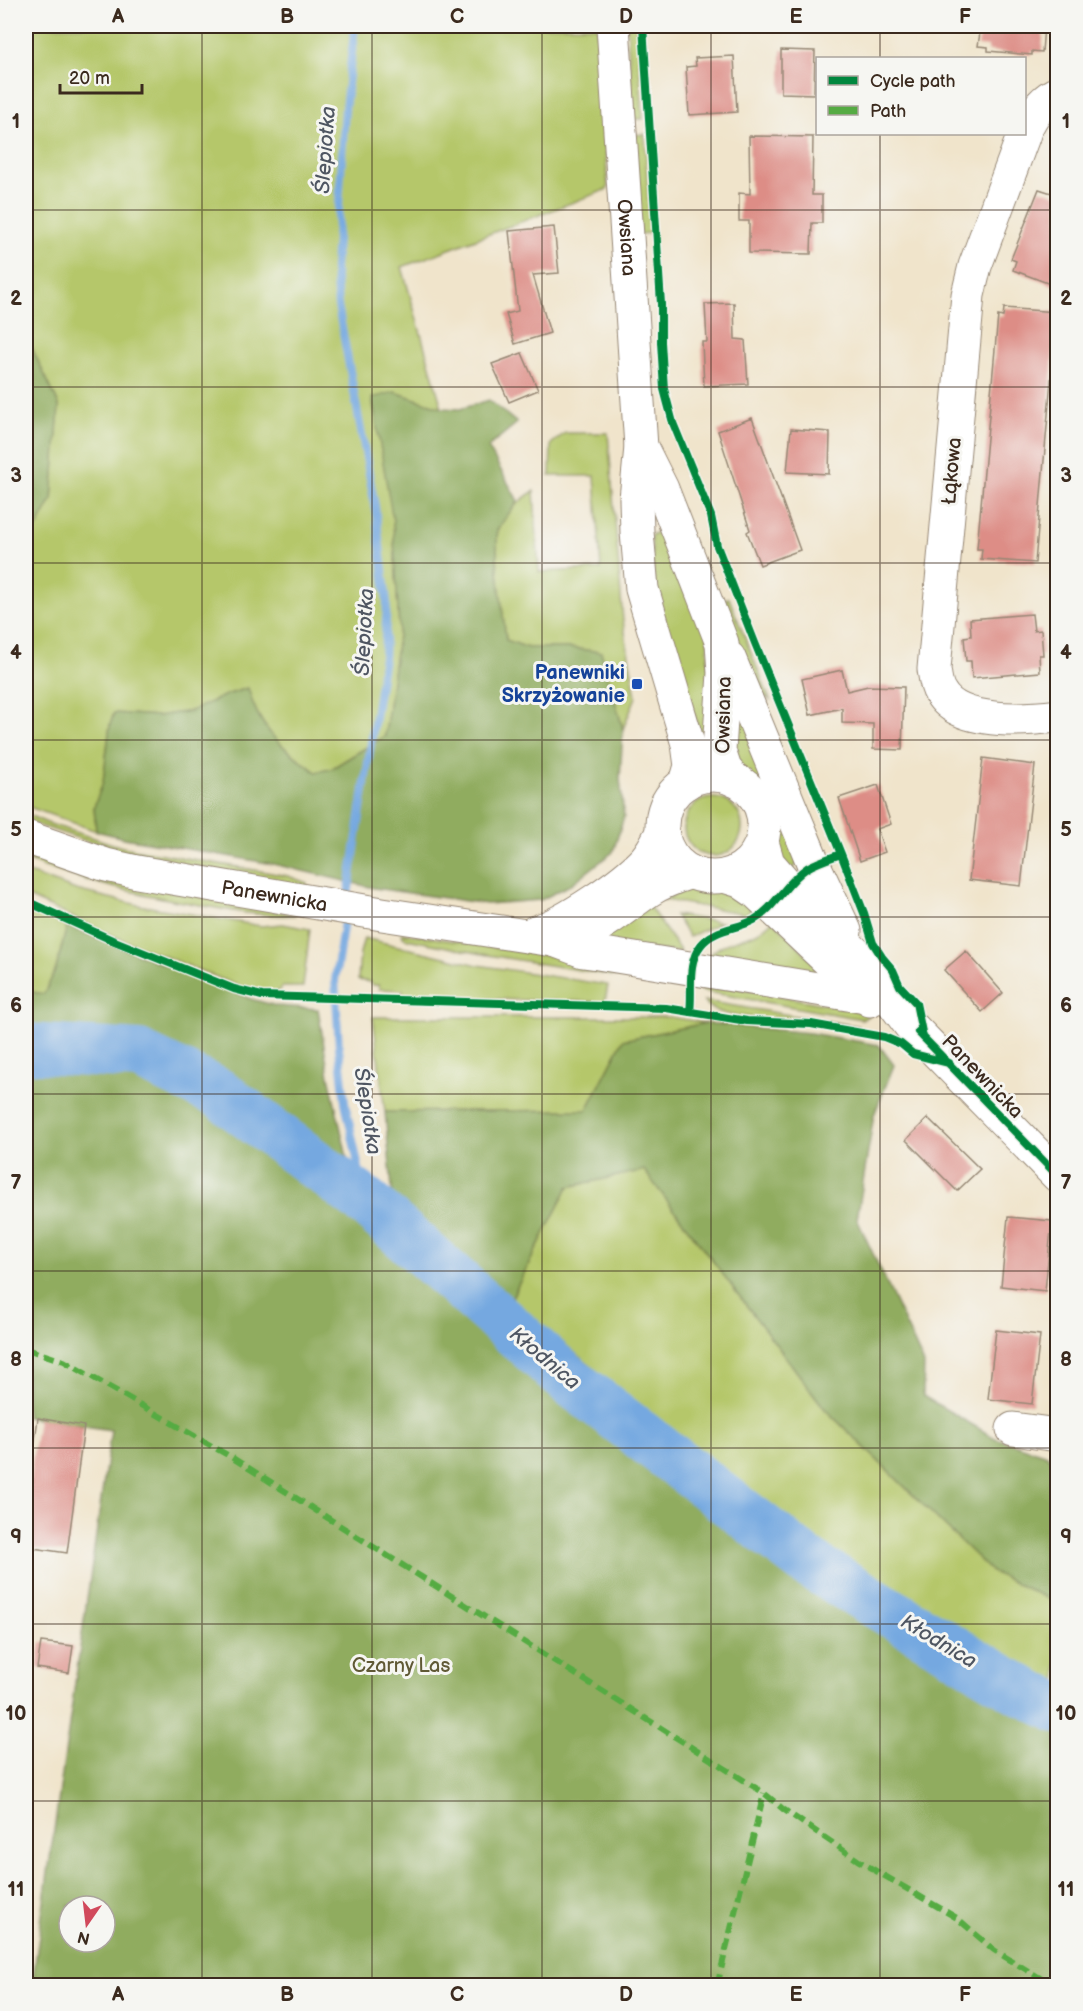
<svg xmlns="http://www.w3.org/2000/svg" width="1083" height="2011" viewBox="0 0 1083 2011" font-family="'Balsamiq Sans',sans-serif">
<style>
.green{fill:#b5c76a;stroke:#787844;stroke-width:1.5}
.forest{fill:#90ac5e;stroke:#666b3e;stroke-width:1.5;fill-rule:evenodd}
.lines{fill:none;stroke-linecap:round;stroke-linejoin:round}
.stream{stroke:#74a8e0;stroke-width:8}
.river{stroke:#74a8e0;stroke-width:50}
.building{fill:#dd8d86}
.minor-casing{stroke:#968774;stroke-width:35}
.minor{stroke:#fff;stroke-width:33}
.quiet{stroke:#55ab43;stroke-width:6;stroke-dasharray:12 6;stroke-linecap:butt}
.cycleway-casing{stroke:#f6f6f2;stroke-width:11}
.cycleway{stroke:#00873e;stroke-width:8}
.grid{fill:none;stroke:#3b2a1e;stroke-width:1.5;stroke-opacity:0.55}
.transit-dot{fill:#1a4fb4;stroke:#f6f6f2;stroke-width:2}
.labels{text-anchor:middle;stroke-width:6;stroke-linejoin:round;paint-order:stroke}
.street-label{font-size:20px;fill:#3b2a1e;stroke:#f6f6f2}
.transit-label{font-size:20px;font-weight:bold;fill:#164399;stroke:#f6f6f2;text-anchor:end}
.park-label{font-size:20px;fill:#605935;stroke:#f6f6f2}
.water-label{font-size:21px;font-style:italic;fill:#4f5662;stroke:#f6f6f2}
.neatline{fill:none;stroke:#3b2a1e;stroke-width:2}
.grid-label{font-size:20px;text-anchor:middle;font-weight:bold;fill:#3b2a1e}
</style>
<rect width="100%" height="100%" fill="#f6f6f2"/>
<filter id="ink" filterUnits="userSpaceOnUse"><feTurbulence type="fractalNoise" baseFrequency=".0167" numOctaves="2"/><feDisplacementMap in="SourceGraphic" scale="12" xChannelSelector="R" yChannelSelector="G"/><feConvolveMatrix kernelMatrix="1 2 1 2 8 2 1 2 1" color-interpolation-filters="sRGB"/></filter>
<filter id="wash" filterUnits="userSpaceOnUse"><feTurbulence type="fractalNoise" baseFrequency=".008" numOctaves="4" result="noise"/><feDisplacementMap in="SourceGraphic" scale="24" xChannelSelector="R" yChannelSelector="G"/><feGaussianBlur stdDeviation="1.35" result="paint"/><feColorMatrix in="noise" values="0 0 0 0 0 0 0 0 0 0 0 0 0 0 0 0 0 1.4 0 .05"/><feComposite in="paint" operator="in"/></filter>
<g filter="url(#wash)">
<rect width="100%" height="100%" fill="#f0e4cb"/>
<path class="green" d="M26,26H597L608,189L402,267L442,408L395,392L393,521L399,628L385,736L331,769L316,772L275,740L253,709L247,688L226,695L191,711L158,716L114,713L110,725L103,782L94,807L96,831L26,806V547L52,500L59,405L26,336Z
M627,26H637L643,119H633Z
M645,134L650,233L640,234L634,135Z
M565,433H608L623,621L636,697L623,729L601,652L570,648H528L506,640C504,620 492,542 499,528C506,513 520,500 534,491L539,572L601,569L595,476H550L551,444Z
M659,531H664L708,630L709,760L655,599L651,535Z
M729,598L770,700L755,691L738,649L725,599Z
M735,696L802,859L787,874L776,845L775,815L772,806L764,790L745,772L735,756Z
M684 827a29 29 0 1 1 58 0a29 29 0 1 1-58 0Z
M26,814L47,823L122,847L288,876L307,883V887L120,852L26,821Z
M26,854L72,870L296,915C264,917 232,911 200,905C141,895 82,882 26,860Z
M26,872L76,890L138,905L261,926L283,924L310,929L303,987H282L276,993L239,986L109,934L26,896Z
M690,886L723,890L757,904L746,914L664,900Z
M647,903L681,952L611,946L605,935Z
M26,907L67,926L56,969L44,994L26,991Z
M675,915L721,922L689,937Z
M773,920L824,973L706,962C715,942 736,942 754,934C761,931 767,926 773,920Z
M402,933L608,965L675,982L669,985L482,954L407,939L403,937Z
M364,938L478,965L608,985L605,1002L403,997V990L379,989V985H372L371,982L358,980L360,953Z
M702,981L860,1011L869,1016L862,1019L701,991Z
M704,1001L858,1026L859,1028C839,1024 819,1020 798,1019C773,1016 720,1023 704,1001Z
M373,1017H670L706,1023L623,1040L587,1110L385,1112Z
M644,1170L825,1409L992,1572L1057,1603V1695L1024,1677L815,1555L511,1299L568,1187Z"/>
<path class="forest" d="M26,336L59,405L52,500L26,547Z
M395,392L442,408L460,409L489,400L517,423L488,447L518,501L497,530V563L506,640L528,648H570L601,652L623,729L620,779L624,817L613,852L570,885L541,900L487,904L374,888L273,864L124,838L96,831L94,807L103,782L110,725L114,713L158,716L191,711L226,695L248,688C259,731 282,747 316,772L331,769L385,736L399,628L393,521L372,398Z
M67,926L251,999L277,1006L318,1009L329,1076L352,1180L220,1081L121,1042L26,1036V991L44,994L56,969Z
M706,1023L810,1033L879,1045L894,1065L874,1115L857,1219L924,1364L923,1396L995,1438L1047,1455L1057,1469V1603L992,1572L825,1409L644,1170L568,1187L511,1299L394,1210L385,1112L587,1110L623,1040Z
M26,1057L136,1065L215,1102L362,1210L548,1373L805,1569L1014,1695L1057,1716V1985H32L111,1430L26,1417V1352L28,1336L26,1330ZM69,1906H105V1942H69Z"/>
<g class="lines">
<path class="stream" d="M347,902L384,657L387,602L375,506L338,306L335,269L345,108L355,26
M345,915L335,980L339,1048L345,1102L366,1202"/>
<path class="river" d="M26,1048L139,1055L219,1093L366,1202L570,1381L810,1564L1017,1688L1058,1708"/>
</g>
<g id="blocks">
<path class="building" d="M981,26H1044L1042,52L1032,51V55L988,51V47L978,46Z
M781,50L815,51L814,94L781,93Z
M734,56L737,112L689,115L686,67L696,66L695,58Z
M749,136L813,137L812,195H822V223H812L811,254L749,253V221H739V193L750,194Z
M1039,189L1058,195V287L1013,270L1016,261L1011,259Z
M554,227L559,273L533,275L550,333L515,344L506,314L518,311L509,231Z
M734,303L735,339L745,340L748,384L704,386L702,342H707L705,304Z
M1004,308L1057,312L1035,563L981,559L982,549H977L998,316L1003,317Z
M522,353L538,390L509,402L492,364Z
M752,418L800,550L760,565L747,532L750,530L718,431Z
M791,429L830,432L829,474L787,472Z
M1032,614L1034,631L1041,630L1043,655H1039L1040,672L972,678L971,661H966L964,637L971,636L970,619Z
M842,670L847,691L868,686L904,687L902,750L873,749V724L842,723V708L810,715L802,679Z
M983,758L1035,765L1021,886L969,880Z
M878,785L891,824L877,829L885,852L860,861L839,798Z
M966,951L1003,993L982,1012L944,970Z
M928,1118L980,1169L957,1191L906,1140Z
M1008,1217L1052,1221L1045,1291L1001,1286Z
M996,1330L1040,1335L1032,1404L988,1399Z
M38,1418L84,1426L67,1553L26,1547V1505Z
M41,1642L73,1646L69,1673L37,1668Z"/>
</g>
</g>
<g filter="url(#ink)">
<use href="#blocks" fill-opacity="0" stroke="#968774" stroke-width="1.5"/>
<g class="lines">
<g class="minor-casing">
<g id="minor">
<path id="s1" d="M613,26L641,447L636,499L637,532L642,589L688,744L691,766L686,783"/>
<path d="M1024,132C1031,117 1042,99 1058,93"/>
<path d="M1024,134L975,266L968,295L934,669C935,676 936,686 940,692C958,725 1026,720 1058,716"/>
<path d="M641,447L662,489L722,643L724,673L719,751L725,769L734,780"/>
<path d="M729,658L814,865L845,931"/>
<circle cx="713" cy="826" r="51"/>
<path id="s2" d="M26,837L106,865L137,872L382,914L553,940C592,938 617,912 648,891C661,882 675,877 691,872"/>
<path d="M762,842L768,863L789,887L859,957L910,1025L1058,1176"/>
<path d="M724,876L740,881L756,892L870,1000"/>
<path d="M535,932C564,924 625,882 645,860C653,851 657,842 662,832"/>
<path d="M554,940L583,951L598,953L866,997"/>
<path d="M1013,1429L1058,1435"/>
</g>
</g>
<use href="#minor" class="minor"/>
<path class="quiet" d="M26,1349L64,1361L231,1457L764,1793L783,1809L859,1861L957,1918L994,1950L1053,1986
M717,1986L764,1793"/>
<g class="cycleway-casing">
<path id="cycleway" d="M643,26L661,304V342L664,389L673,423L711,516L717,546L755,643L841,854L864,913L873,943L882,957L893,970L900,986L916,1003L923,1037
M26,901L112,940L234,989L262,996L666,1008L747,1021L811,1024L884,1037L901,1044L913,1054L949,1063
M690,1012C693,990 686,964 701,945C713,929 737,929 754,920C775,908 787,881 807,868C817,862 830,858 841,854
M918,1032L1058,1176"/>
</g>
<use href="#cycleway" class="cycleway"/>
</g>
</g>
<path class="grid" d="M202,26V1986M372,26V1986M542,26V1986M711,26V1986M880,26V58M880,134V1986M26,210H1058M26,387H1058M26,563H1058M26,740H1058M26,917H1058M26,1094H1058M26,1271H1058M26,1448H1058M26,1624H1058M26,1801H1058"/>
<rect class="transit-dot" x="631" y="678" width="12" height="12" rx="3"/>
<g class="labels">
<g class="street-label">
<text dy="7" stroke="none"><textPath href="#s1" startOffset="212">Owsiana</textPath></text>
<text transform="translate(951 471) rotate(-85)" y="7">Łąkowa</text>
<text transform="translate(723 715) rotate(-89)" y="7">Owsiana</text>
<text dy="7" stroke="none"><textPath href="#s2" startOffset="256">Panewnicka</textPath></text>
<text transform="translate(983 1076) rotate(46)" y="7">Panewnicka</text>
</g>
<g class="transit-label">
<text x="625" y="679">Panewniki<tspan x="625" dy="23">Skrzyżowanie</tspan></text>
</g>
<g class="park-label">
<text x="401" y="1672">Czarny Las</text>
</g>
<g class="water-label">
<text transform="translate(325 150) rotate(-86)" y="7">Ślepiotka</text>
<text transform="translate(364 632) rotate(-87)" y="7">Ślepiotka</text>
<text transform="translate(368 1111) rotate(81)" y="7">Ślepiotka</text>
<text transform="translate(545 1358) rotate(40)" y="7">Kłodnica</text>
<text transform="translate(939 1641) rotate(31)" y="7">Kłodnica</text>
</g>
</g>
<rect width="1083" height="2011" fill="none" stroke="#f6f6f2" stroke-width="66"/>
<rect x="816" y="57" width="210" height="78" fill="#f6f6f2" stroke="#aba49d" stroke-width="1.5"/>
<rect x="828" y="76" width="30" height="9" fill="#00873e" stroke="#aba49d" stroke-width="1.5"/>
<text x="870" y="87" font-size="18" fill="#3b2a1e">Cycle path</text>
<rect x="828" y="106" width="30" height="9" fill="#55ab43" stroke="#aba49d" stroke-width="1.5"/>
<text x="870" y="117" font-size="18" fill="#3b2a1e">Path</text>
<g transform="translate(87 1924) rotate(194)"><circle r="28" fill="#f6f6f2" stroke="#aba49d" stroke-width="1.5"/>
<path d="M0-4.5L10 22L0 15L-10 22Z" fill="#d1495b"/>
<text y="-9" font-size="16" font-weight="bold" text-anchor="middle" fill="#3b2a1e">N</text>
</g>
<path d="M60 84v9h82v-9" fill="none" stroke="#3b2a1e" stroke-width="3"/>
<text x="69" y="84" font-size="18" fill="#3b2a1e" stroke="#f6f6f2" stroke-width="4.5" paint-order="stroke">20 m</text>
<rect x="33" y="33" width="1017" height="1945" class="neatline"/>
<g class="grid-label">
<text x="118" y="23">A</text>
<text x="287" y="23">B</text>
<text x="457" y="23">C</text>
<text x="626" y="23">D</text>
<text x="796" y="23">E</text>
<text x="965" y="23">F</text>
<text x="16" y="128">1</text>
<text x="1066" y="128">1</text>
<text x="16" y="305">2</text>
<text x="1066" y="305">2</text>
<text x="16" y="482">3</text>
<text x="1066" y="482">3</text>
<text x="16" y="659">4</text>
<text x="1066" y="659">4</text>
<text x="16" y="836">5</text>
<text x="1066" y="836">5</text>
<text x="16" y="1012">6</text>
<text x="1066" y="1012">6</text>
<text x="16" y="1189">7</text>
<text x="1066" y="1189">7</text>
<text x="16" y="1366">8</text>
<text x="1066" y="1366">8</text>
<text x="16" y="1543">9</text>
<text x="1066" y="1543">9</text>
<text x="16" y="1720">10</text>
<text x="1066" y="1720">10</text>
<text x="16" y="1896">11</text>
<text x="1066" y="1896">11</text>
<text x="118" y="2001">A</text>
<text x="287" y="2001">B</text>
<text x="457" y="2001">C</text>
<text x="626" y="2001">D</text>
<text x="796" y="2001">E</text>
<text x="965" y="2001">F</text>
</g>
</svg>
